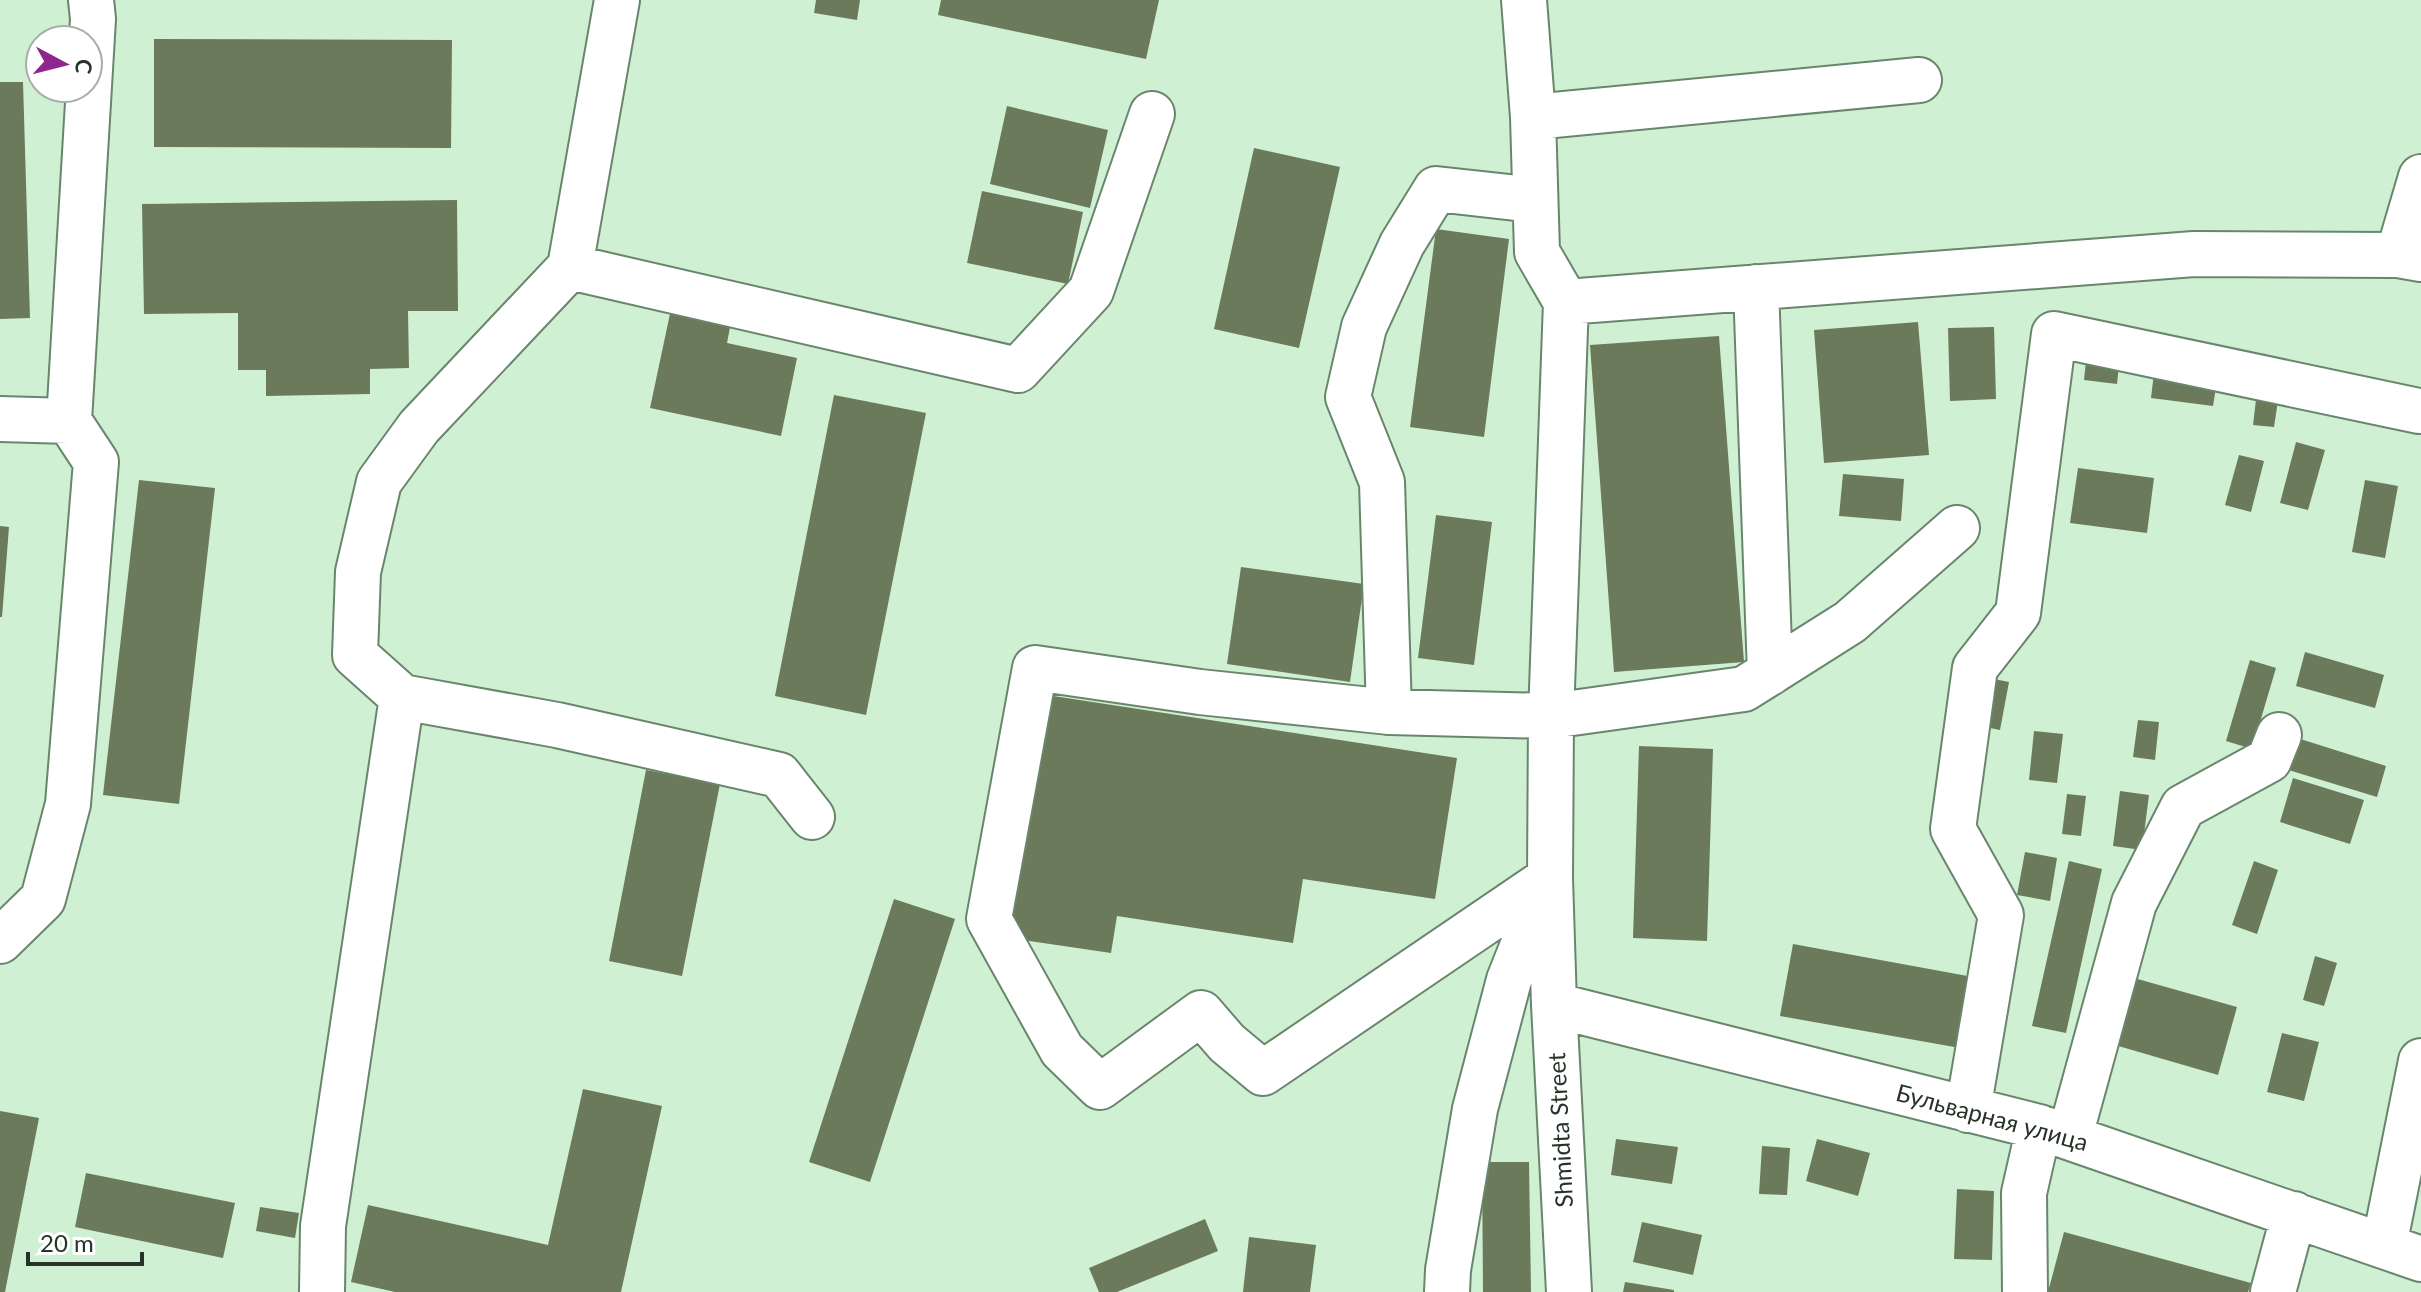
<svg xmlns="http://www.w3.org/2000/svg" width="2421" height="1292" viewBox="0 0 2421 1292" font-family="Lato,sans-serif">
<style>
.building{fill:#6b7a5a}
.lines{fill:none;stroke-linecap:round;stroke-linejoin:round}
.minor-casing{stroke:#69866d;stroke-width:48}
.minor{stroke:#fff;stroke-width:44}
.labels{text-anchor:middle;stroke-width:8;stroke-linejoin:round;paint-order:stroke}
.street-label{font-size:24px;fill:#273329;stroke:#fff}
</style>
<rect width="100%" height="100%" fill="#d0f0d4"/>
<path class="building" d="M816,0H860L857,20L814,13Z
M941,0H1159L1146,59L938,15Z
M154,39L452,40L451,148L154,147Z
M0,82H23L30,318L0,319Z
M1007,106L1108,130L1090,208L990,184Z
M1254,148L1340,167L1299,348L1214,329Z
M982,191L1083,212L1068,284L967,263Z
M457,200L458,311H408L409,368L370,369V394L266,396V370H238V313L144,314L142,204Z
M1436,229L1509,239L1484,437L1410,427Z
M671,309L731,322L727,343L797,358L781,436L650,408Z
M1918,322L1929,455L1824,463L1814,330Z
M1994,327L1996,399L1950,401L1948,328Z
M1719,336L1744,662L1614,672L1590,345Z
M2086,361L2119,365L2117,384L2084,380Z
M2154,373L2217,381L2213,406L2151,398Z
M2257,391L2279,394L2274,427L2253,425Z
M834,395L926,413L866,715L775,696Z
M2296,442L2325,450L2308,510L2280,503Z
M2239,455L2264,461L2251,512L2225,505Z
M2078,468L2154,478L2147,533L2070,523Z
M1843,474L1904,479L1901,521L1839,516Z
M139,480L215,488L179,804L103,795Z
M2365,480L2398,486L2385,558L2352,552Z
M1436,515L1492,522L1474,665L1418,658Z
M0,526L9,527L2,617H0Z
M1241,567L1364,584L1350,682L1227,664Z
M2305,652L2384,675L2375,708L2296,686Z
M2250,660L2276,668L2252,749L2226,741Z
M1989,678L2009,682L2000,730L1980,726Z
M1047,695L1457,758L1435,899L1303,879L1293,943L1117,916L1111,953L1010,938Z
M2138,720L2159,722L2155,760L2133,757Z
M2034,731L2063,734L2057,783L2029,780Z
M2294,737L2386,766L2377,797L2285,769Z
M1639,746L1713,749L1707,941L1633,938Z
M646,770L720,784L682,976L609,961Z
M2293,778L2364,800L2350,844L2280,822Z
M2120,791L2149,795L2142,850L2113,846Z
M2067,794L2086,796L2081,836L2062,834Z
M2025,852L2057,858L2050,901L2017,895Z
M2069,861L2102,869L2066,1033L2032,1026Z
M2254,861L2278,870L2257,934L2232,925Z
M894,899L955,919L870,1182L809,1162Z
M1793,944L1973,977L1960,1048L1780,1016Z
M2315,956L2337,963L2324,1006L2303,1000Z
M2127,976L2237,1007L2218,1075L2108,1043Z
M2282,1033L2319,1042L2304,1101L2267,1092Z
M583,1089L662,1106L621,1292H395L351,1282L368,1205L548,1245Z
M0,1111L39,1118L5,1292H0Z
M1616,1139L1678,1147L1672,1184L1611,1175Z
M1817,1139L1870,1153L1858,1196L1806,1181Z
M1762,1146L1790,1148L1787,1195L1759,1194Z
M1482,1162H1529L1531,1292H1483Z
M86,1173L235,1203L223,1258L75,1227Z
M1957,1189L1994,1191L1992,1260L1954,1259Z
M260,1207L299,1213L295,1238L256,1231Z
M1205,1219L1218,1251L1117,1292H1099L1089,1268Z
M1642,1222L1702,1235L1693,1275L1633,1262Z
M2064,1232L2251,1283L2248,1292H2048Z
M1249,1237L1316,1245L1310,1292H1243Z
M1625,1282L1674,1290V1292H1623Z"/>
<g class="lines">
<g class="minor-casing">
<path id="minor" d="M617,0L570,267L419,427L379,482L358,572L355,655L402,697L557,725L779,775L812,817
M1524,0L1533,117L1537,252L1566,302L1551,716L1550,878L1554,1005L1569,1292
M1533,117L1919,80
M2398,255L2421,177
M570,267L1018,370L1091,291L1152,114
M1756,287L1770,673
M1566,302L2194,254L2398,255L2421,259
M0,419L69,421L93,19L91,0
M1389,712L1382,482L1348,397L1364,327L1402,244L1436,189L1535,200
M1550,878L1263,1073L1227,1043L1201,1013L1100,1087L1062,1050L989,919L1035,668L1200,692L1389,712L1551,716L1744,689L1850,622L1957,528
M0,941L43,899L68,804L96,462L69,421
M1554,1005L2039,1127L2421,1259
M1968,1110L2001,915L1953,829L1975,668L2018,613L2054,334L2419,411
M2070,1136L2134,903L2183,807L2269,760L2279,735
M2384,1246L2421,1061
M322,1292L323,1226L402,697
M1447,1292L1448,1270L1475,1109L1509,980L1544,892
M2025,1292L2024,1193L2039,1127
M2273,1292L2294,1214"/>
</g>
<use href="#minor" class="minor"/>
</g>
<g class="labels">
<g class="street-label">
<text transform="translate(1992 1118) rotate(15)" y="8">Бульварная улица</text>
<text transform="translate(1561 1130) rotate(-93)" y="8">Shmidta Street</text>
</g>
</g>
<g transform="translate(64 64) rotate(97)"><circle r="38" fill="#ffffff" stroke="#a9ada9" stroke-width="2"/>
<path d="M0-6L14 30L0 20L-14 30Z" fill="#8e278d"/>
<text y="-12" font-size="22" font-weight="bold" text-anchor="middle" fill="#273329">С</text>
</g>
<path d="M28 1252v12h114v-12" fill="none" stroke="#273329" stroke-width="4"/>
<text x="40" y="1252" font-size="24" fill="#273329" stroke="#ffffff" stroke-width="6" paint-order="stroke">20 m</text>
</svg>
